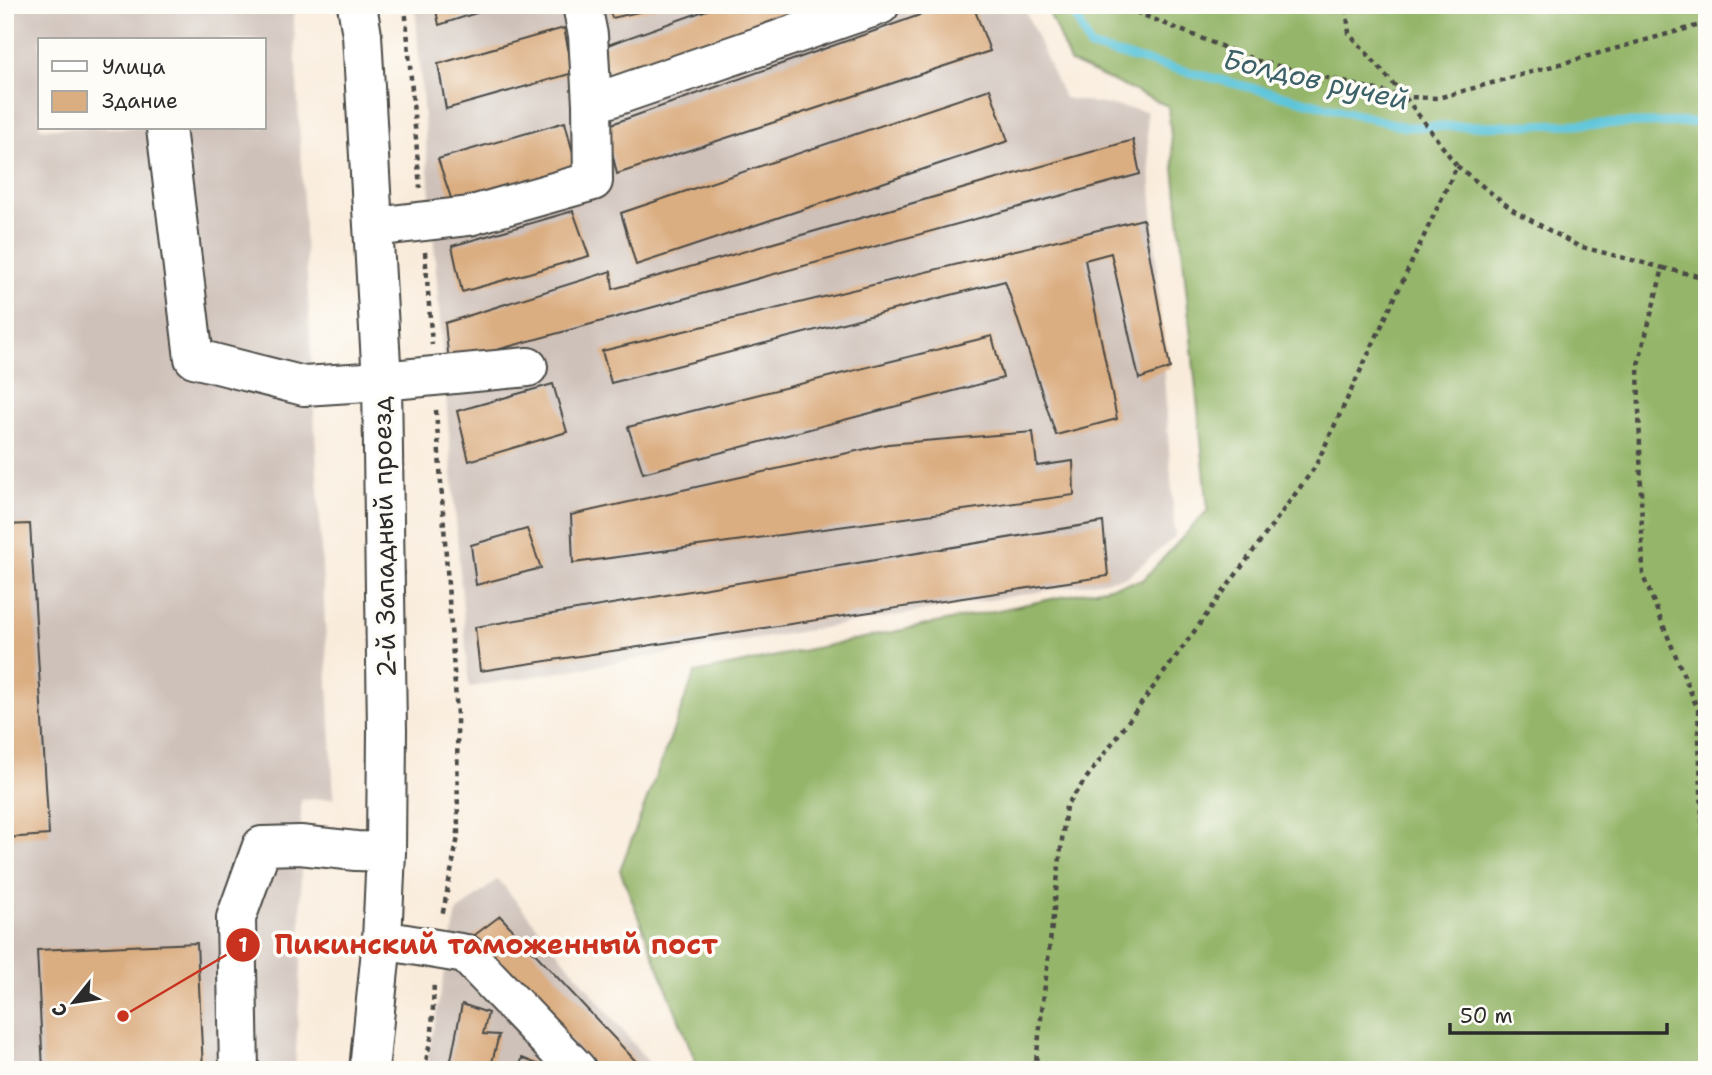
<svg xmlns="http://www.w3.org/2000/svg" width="1712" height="1075" viewBox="0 0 1712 1075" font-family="'Shantell Sans',sans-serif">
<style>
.industrial{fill:#cec1b9;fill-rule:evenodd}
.forest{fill:#95b66a;stroke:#60704a;stroke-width:2}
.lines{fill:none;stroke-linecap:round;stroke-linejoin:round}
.stream{stroke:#5dc5da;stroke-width:9}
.building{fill:#dbae82}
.minor-casing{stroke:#4a4845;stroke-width:42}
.path{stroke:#4a4845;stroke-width:4.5;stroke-dasharray:5 5;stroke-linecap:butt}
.minor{stroke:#fff;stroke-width:38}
.labels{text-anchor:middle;stroke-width:7;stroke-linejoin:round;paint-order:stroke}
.street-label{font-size:26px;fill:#2b2b2b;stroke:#fdfcf7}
.water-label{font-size:28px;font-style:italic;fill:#3c6168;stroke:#fdfcf7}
.leader{fill:none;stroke:#c8321e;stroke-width:2.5}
.callout-dot{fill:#c8321e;stroke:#fdfcf7;stroke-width:2.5}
.mark-label{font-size:21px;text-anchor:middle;font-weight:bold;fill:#fff}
.callout-label{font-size:28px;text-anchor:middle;font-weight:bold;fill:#c8321e;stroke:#fdfcf7;stroke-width:7;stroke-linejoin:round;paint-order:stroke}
</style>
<rect width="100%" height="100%" fill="#fdfcf7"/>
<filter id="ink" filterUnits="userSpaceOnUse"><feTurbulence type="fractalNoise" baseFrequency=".0143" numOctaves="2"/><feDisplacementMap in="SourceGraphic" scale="14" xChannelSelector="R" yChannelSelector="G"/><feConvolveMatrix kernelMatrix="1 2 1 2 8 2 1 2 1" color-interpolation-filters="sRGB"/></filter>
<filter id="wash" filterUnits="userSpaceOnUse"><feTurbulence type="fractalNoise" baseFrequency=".00686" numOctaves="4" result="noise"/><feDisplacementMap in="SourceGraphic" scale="28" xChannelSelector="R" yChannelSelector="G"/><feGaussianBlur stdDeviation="1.57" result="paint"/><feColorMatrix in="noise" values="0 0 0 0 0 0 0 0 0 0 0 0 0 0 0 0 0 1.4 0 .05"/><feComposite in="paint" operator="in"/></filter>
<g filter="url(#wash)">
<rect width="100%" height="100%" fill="#f9ebda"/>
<path class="industrial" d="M5,5H293L334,798L301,800V967L295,1070H5ZM40,40H264V128H40Z
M415,5H1023L1064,98L1146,111L1175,537L1127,577L469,687Z
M498,879L655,1070H425L457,912Z"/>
<path class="forest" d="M1046,5H1707V1070H699L620,870L695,673L1143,580L1208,510L1168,106L1070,62Z"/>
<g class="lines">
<path class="stream" d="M1071,5L1090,47L1406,127L1707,122"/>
</g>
<g id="blocks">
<path class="building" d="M435,5H498V6L439,25Z
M608,5H664L665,6L612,18Z
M721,5L819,6L610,78L599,48Z
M948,5H973L990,51L617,174L606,126Z
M564,28L573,73L446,109L438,64Z
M990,89L1008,141L636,265L621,213Z
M565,122L577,169L453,204L438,159Z
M1133,140L1140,174L449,363L445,323L611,271L613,289Z
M573,211L589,256L462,292L452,246Z
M1143,219L1170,368L1139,379L1111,253L1085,260L1117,419L1056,435L1005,281L611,383L602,351Z
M992,336L1003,378L643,473L628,427Z
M553,384L567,432L469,461L457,411Z
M1033,432L1037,466L1073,461L1074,495L573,563L571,515L888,444Z
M1103,522L1108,576L480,671L475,627Z
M30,524L49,835L5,838V525Z
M527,529L541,568L476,585L471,545Z
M500,916L644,1070H599L472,937Z
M197,943L203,1070H43L37,950Z
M462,1004L488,1013L483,1034L499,1035L490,1070H449Z
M522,1058L552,1070H519Z"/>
</g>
</g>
<g filter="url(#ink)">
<use href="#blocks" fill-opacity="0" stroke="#4a4845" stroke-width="2"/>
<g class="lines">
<g class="minor-casing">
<path id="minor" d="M357,5L362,35L382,381L387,730L386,852L382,940L369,1070
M582,5L588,35L592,104
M166,128L194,358L304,386L382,381L528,367
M374,227L469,216L593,181L592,104L880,5
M382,940L466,954L577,1070
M239,1070L236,918L262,846L300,845L356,851L386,852"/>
</g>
<path class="path" d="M405,5L420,188
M1129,5L1133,11L1258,61L1405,97L1438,98L1707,23
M1457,166L1514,211L1578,246L1663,268
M425,252L432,345
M1707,278L1663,268L1638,365L1643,576L1698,710L1707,951
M436,410L457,715L458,837L442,917
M424,1070L432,1034L434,981
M1035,1070L1066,806L1315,467L1457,166L1405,97L1349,33L1346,5"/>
<use href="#minor" class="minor"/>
</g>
</g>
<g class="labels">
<g class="street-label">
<text transform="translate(384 537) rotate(-91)" y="9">2-й Западный проезд</text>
</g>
<g class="water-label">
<text transform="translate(1316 79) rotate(13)" y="10">Болдов ручей</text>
</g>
</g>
<path class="leader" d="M123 1016L243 945"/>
<g class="callout-dot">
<circle cx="123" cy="1016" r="7"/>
<circle cx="243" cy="945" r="18"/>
</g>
<g class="mark-label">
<text x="243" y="952">1</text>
</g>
<g class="callout-label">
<text x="496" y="954">Пикинский таможенный пост</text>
</g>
<rect width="1712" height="1075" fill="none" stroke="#fdfcf7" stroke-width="28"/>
<rect x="38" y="38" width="228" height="91" fill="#fdfcf7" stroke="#a9a8a5" stroke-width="2"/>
<rect x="52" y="61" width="35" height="10" fill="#ffffff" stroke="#a9a8a5" stroke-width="2"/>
<text x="102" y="74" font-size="21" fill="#2b2b2b">Улица</text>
<rect x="52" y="91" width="35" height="21" fill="#dbae82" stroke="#a9a8a5" stroke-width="2"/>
<text x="102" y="108" font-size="21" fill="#2b2b2b">Здание</text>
<g transform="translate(74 1002) rotate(240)" stroke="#fdfcf7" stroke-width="5" paint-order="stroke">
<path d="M0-5L12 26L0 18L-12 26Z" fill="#2b2b2b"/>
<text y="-10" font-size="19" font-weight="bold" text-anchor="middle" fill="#2b2b2b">С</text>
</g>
<path d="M1450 1023v10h217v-10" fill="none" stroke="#2b2b2b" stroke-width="3.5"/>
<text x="1460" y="1023" font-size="21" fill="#2b2b2b" stroke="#fdfcf7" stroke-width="5" paint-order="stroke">50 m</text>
</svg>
